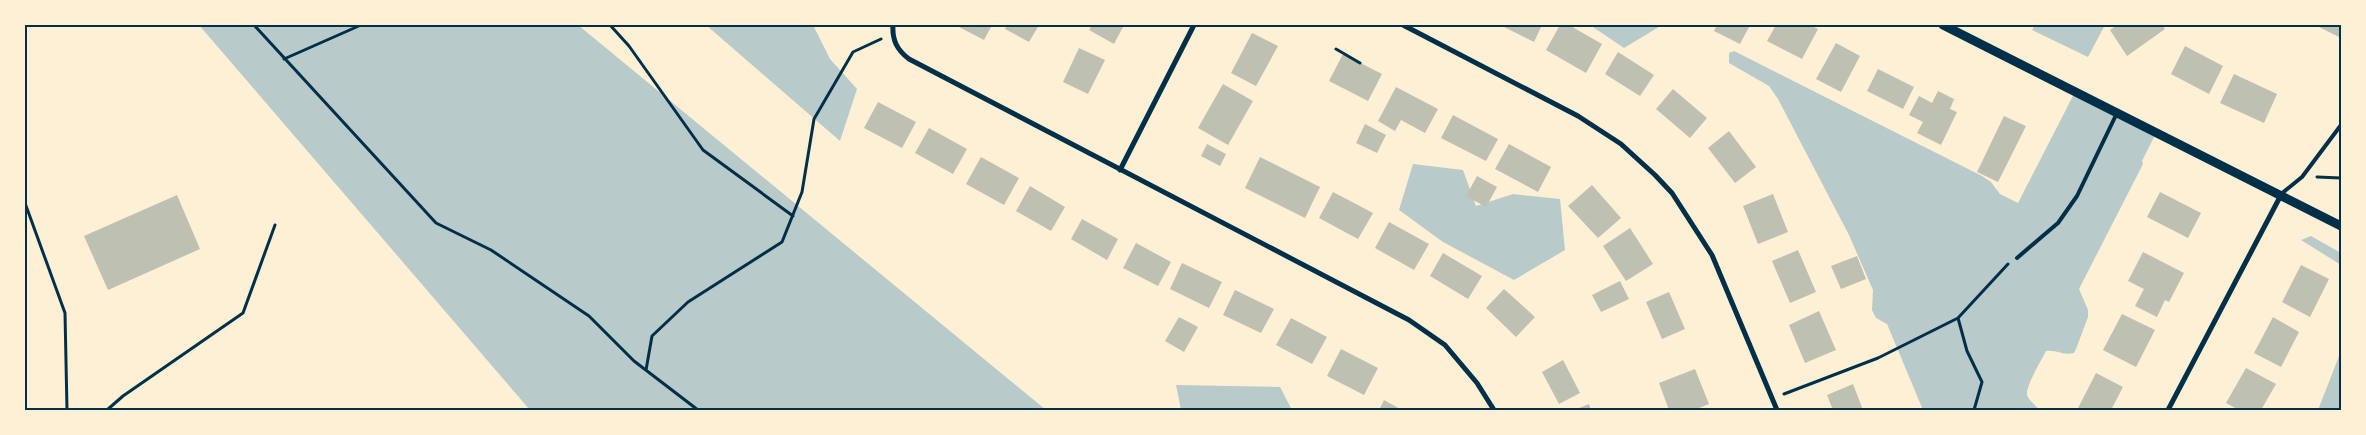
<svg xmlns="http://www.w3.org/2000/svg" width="2366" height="435" viewBox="0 0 2366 435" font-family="'Titillium Web',sans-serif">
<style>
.green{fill:#b9caca}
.building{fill:#bec0b2}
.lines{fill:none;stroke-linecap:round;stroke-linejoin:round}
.path{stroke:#003049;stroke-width:3}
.service{stroke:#003049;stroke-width:4}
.minor{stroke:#003049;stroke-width:5}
.tertiary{stroke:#003049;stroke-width:9}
.neatline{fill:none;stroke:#003049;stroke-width:2}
</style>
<rect width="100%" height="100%" fill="#fdf0d5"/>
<path class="green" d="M199,25H578L1046,410H530Z
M706,25H813L830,59L857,89L840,141Z
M1590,25H1662L1624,48Z
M2035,25H2105L2088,57L2032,30Z
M1734,51L1982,176L1991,182L2000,194L2018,203L2075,92L2156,133L2142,161L2143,164L2079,289L2088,310V317L2076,349L2074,353C2064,356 2056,349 2046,351C2041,361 2026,385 2027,395C2028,400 2036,405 2039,410H1923L1887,324L1876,318L1872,310L1873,290L1849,235L1778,99L1769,86L1729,63V53Z
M1413,164L1463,170L1476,206L1513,194L1560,199L1565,250L1514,280L1443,242L1399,210Z
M2311,236L2341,253V265L2301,240Z
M2341,351V410H2318Z
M1176,385L1280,387L1292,410H1181Z"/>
<path class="building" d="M960,25H992L984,40L959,27Z
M1007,25H1039L1029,42L1005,29Z
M1092,25H1124L1114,44L1089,30Z
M1500,25H1542L1534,42Z
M1560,25H1569L1602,44L1586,73L1546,50Z
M1717,25H1750L1740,44L1714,31Z
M1776,25H1810L1818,29L1802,59L1767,41Z
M2117,25H2162L2165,29L2127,56L2110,30Z
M2315,25H2341V38Z
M1252,33L1278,46L1256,86L1231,73Z
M1836,43L1860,56L1841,92L1816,79Z
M2185,46L2223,66L2209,94L2171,74Z
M1079,48L1105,60L1088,94L1063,82Z
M1618,52L1654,75L1640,96L1605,74Z
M1343,54L1382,74L1368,101L1329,81Z
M1878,69L1914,87L1903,109L1867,91Z
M2234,74L2277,94L2264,123L2220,103Z
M1223,84L1253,101L1228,145L1198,128Z
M1396,87L1438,109L1425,133L1401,120L1395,131L1378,121Z
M1673,89L1707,118L1690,138L1656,109Z
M1938,91L1954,99L1950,109L1957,112L1941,145L1917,133L1923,122L1909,115L1919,96L1932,103Z
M878,102L916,122L902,148L864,128Z
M1453,115L1498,139L1486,161L1441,138Z
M2004,116L2026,126L1998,182L1977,172Z
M1365,124L1386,135L1377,153L1356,143Z
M929,128L967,149L953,174L915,153Z
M1729,131L1756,167L1735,183L1708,148Z
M1207,144L1226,154L1220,166L1201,156Z
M1509,144L1551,167L1538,192L1495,169Z
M981,157L1019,178L1004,205L966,184Z
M1260,157L1320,187L1305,218L1245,188Z
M1477,176L1497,187L1486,207L1466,196Z
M1592,185L1621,218L1598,238L1568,206Z
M1030,186L1065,207L1051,231L1016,211Z
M1333,192L1373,213L1358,239L1319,218Z
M2160,192L2201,213L2188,238L2147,217Z
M1773,194L1788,232L1758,244L1743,206Z
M177,195L200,249L108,290L84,236Z
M1082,219L1118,239L1107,260L1071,239Z
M1389,222L1429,244L1414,270L1375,248Z
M1630,228L1653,264L1626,281L1603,246Z
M1136,243L1171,262L1158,286L1123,268Z
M1798,250L1816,292L1790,303L1772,261Z
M2143,252L2184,273L2169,302L2165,300L2157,317L2135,306L2144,289L2128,281Z
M1443,253L1482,276L1468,299L1430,276Z
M1857,256L1866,279L1841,289L1831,266Z
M1182,263L1222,282L1209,308L1170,289Z
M2301,265L2329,279L2310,317L2282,302Z
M1620,281L1629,299L1601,312L1592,295Z
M1504,289L1535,317L1516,337L1486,308Z
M1235,290L1274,309L1261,333L1223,315Z
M1669,292L1685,329L1662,339L1646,302Z
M1819,311L1836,350L1805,363L1789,325Z
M2122,314L2155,330L2136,367L2103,350Z
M1179,317L1198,327L1184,352L1165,341Z
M2273,317L2299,332L2281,367L2254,353Z
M1291,318L1327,337L1312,364L1276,345Z
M1341,349L1378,368L1364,395L1327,376Z
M1563,360L1580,393L1559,404L1542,372Z
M2246,368L2276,384L2261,410H2239L2226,403Z
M1695,369L1709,404L1694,410H1669L1659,383Z
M2096,373L2123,387L2111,410H2077Z
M1853,384L1863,410H1833L1827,395Z
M1384,400L1402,410H1379Z
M1589,404L1591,410H1574Z"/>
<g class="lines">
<path class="path" d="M254,25L436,223L491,250L589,316L634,361L698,410
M610,25L629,46L703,150L793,216
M1336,49L1360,63
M284,59L361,25
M2317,177L2341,178
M25,203L65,313L67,410
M1958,318L1967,351L1982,382L1974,410
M646,370L652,336L688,302L782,242L802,192L814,119L853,52L881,39
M1784,394L1878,358L1958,318L2008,264
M107,410L123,396L243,313L275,225"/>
<path class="service" d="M2281,194L2302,177L2341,125
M2017,258L2058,223L2077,196L2117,113"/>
<path class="minor" d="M893,25C892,40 897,50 909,59L1409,320L1445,345L1477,383L1494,410
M1403,25L1578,116L1621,144L1655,175L1672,193L1712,255L1777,410
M1120,170L1194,25
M2168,410L2281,195"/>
<path class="tertiary" d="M1943,25L2341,226"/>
</g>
<rect width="2366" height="435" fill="none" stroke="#fdf0d5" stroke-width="52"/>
<rect x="26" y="26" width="2314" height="383" class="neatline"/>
</svg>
